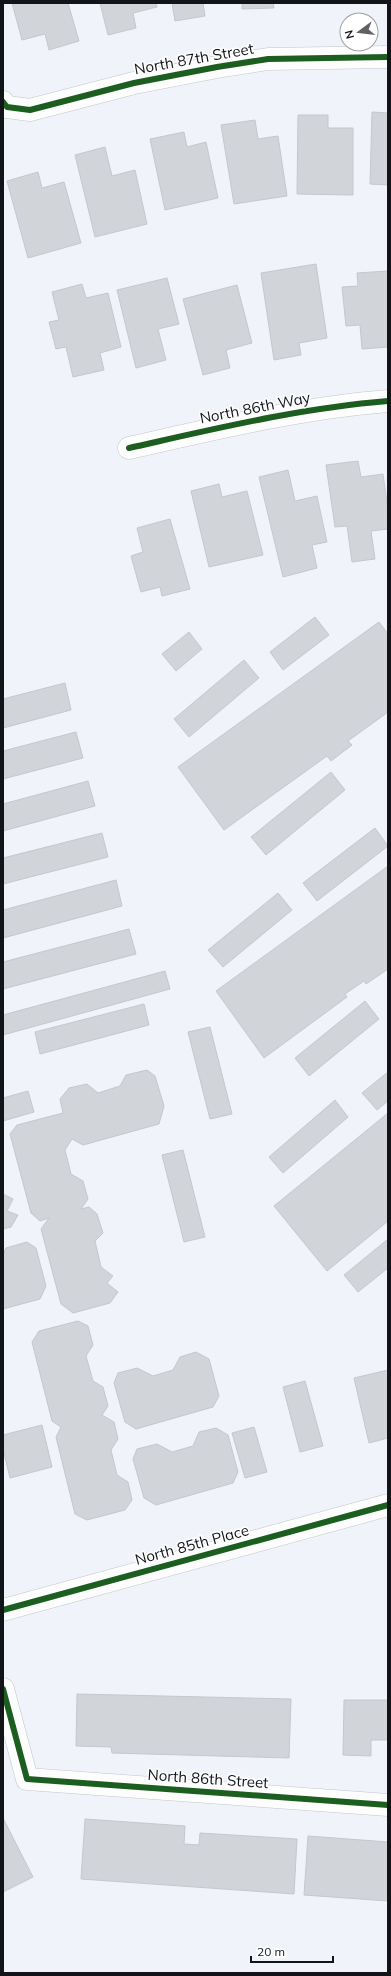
<svg xmlns="http://www.w3.org/2000/svg" width="391" height="1976" viewBox="0 0 391 1976" font-family="Mulish,sans-serif">
<style>
.building{fill:#d1d5da;stroke:#c4c7cc}
.lines{fill:none;stroke-linecap:round;stroke-linejoin:round}
.minor-casing{stroke:#c2c5ca;stroke-width:23}
.minor{stroke:#fdfdfe;stroke-width:22}
.cycleway-casing{stroke:#fff;stroke-width:8}
.cycleway{stroke:#1b5e20;stroke-width:6}
.labels{text-anchor:middle;stroke-width:3;stroke-linejoin:round;paint-order:stroke}
.street-label{font-size:15px;fill:#121418;stroke:#fff}
</style>
<rect width="100%" height="100%" fill="#f0f4fa"/>
<path class="building" d="M12,3H68L79,41L49,50L45,34L22,40Z
M100,3H156L157,7L133,13L136,28L108,35Z
M172,3H203L205,16L175,21Z
M242,3H273L274,8L242,9Z
M372,112L388,113V185L370,184Z
M298,115H328V128H353V195L297,194Z
M255,120L258,139L278,136L287,196L234,204L221,125Z
M184,132L187,147L206,142L218,198L165,210L150,139Z
M105,147L112,176L135,170L147,224L95,237L75,155Z
M38,172L42,188L64,182L81,243L28,258L7,181Z
M316,264L327,338L299,343L301,355L274,360L261,273Z
M388,271V347L362,349L360,325L346,326L342,287L358,286L357,273Z
M167,278L179,324L158,329L166,360L136,368L117,290Z
M82,284L86,298L108,293L121,347L100,353L104,370L73,377L66,347L56,349L49,322L59,320L52,292Z
M237,285L252,343L226,350L230,368L203,375L183,299Z
M358,461L361,477L383,474L388,510V529L371,531L375,559L352,562L347,526L335,527L326,465Z
M288,470L295,501L317,496L327,542L312,545L317,568L283,577L259,477Z
M219,484L222,497L247,491L263,555L209,567L191,491Z
M170,519L190,589L162,596L160,587L141,592L131,556L143,552L137,528Z
M315,617L329,635L283,670L270,652Z
M379,622L388,634V712L348,741L352,745L331,761L327,756L224,830L178,767Z
M189,632L202,649L176,671L162,654Z
M244,660L259,678L189,737L174,719Z
M65,683L71,710L3,728V699Z
M76,732L83,758L3,779V751Z
M331,772L345,790L266,855L251,837Z
M88,781L95,806L3,831V804Z
M375,828L388,846L317,901L303,883Z
M102,833L108,857L3,884V858Z
M388,866V969L366,984L364,981L345,994L347,997L264,1058L216,991Z
M116,880L122,906L3,938V910Z
M278,893L292,910L223,967L208,950Z
M129,929L136,954L3,989V962Z
M165,971L170,989L3,1035V1015Z
M365,1001L379,1019L309,1076L295,1058Z
M144,1004L149,1025L40,1054L35,1032Z
M210,1027L232,1114L210,1119L188,1032Z
M147,1070L155,1076L164,1106L159,1124L83,1145L72,1139L65,1150L71,1174L83,1181L88,1199L81,1209L89,1207L97,1214L103,1233L95,1241L101,1267L113,1276L107,1283L118,1292L110,1303L73,1313L61,1304L41,1229L49,1218L40,1221L31,1213L10,1134L17,1125L63,1113L60,1099L69,1088L87,1084L98,1093L120,1086L126,1075Z
M388,1072V1101L377,1110L362,1093Z
M28,1091L34,1112L3,1121V1098Z
M335,1100L348,1117L283,1173L269,1157Z
M388,1113V1221L327,1271L274,1206Z
M183,1150L205,1237L184,1242L162,1155Z
M3,1194L13,1199L7,1211L18,1215L11,1227L3,1229Z
M388,1239V1268L358,1292L344,1275Z
M27,1242L36,1248L46,1286L40,1299L3,1309V1255L6,1248Z
M78,1321L88,1326L93,1345L86,1356L93,1381L103,1387L108,1406L102,1415L114,1422L118,1439L111,1450L117,1475L128,1482L132,1500L125,1510L87,1520L75,1514L56,1437L61,1427L52,1421L32,1342L39,1331Z
M196,1352L209,1359L219,1396L213,1407L136,1429L125,1422L114,1383L118,1373L137,1368L153,1376L173,1370L180,1357Z
M388,1370V1438L369,1443L354,1378Z
M305,1381L323,1446L300,1452L283,1387Z
M42,1425L52,1467L10,1478L3,1449V1435Z
M254,1427L267,1472L245,1478L232,1433Z
M216,1428L228,1435L238,1472L233,1483L156,1505L144,1498L133,1459L137,1449L157,1444L172,1452L193,1446L199,1432Z
M77,1694L291,1699L289,1758L112,1753L111,1747L76,1746Z
M344,1700H388V1757V1740H371V1756L343,1755Z
M3,1818L33,1877L3,1892Z
M85,1819L185,1826L184,1844L199,1845L200,1833L297,1839L294,1894L81,1879Z
M308,1836L388,1842V1901L304,1895Z"/>
<g class="lines">
<g class="minor-casing">
<path id="minor" d="M3,102L7,107L30,110L134,83L217,67L268,59L388,57
M129,448C214,429 300,408 388,401
M3,1610L388,1505
M3,1689L27,1779L388,1805"/>
</g>
<use href="#minor" class="minor"/>
<g class="cycleway-casing">
<path id="cycleway" d="M3,102L7,107L30,110L134,83L217,67L268,59L388,57
M129,448C214,429 300,408 388,401
M3,1610L388,1505
M3,1689L27,1779L388,1805"/>
</g>
<use href="#cycleway" class="cycleway"/>
</g>
<g class="labels">
<g class="street-label">
<text transform="translate(194 59) rotate(-10)" y="5">North 87th Street</text>
<text transform="translate(255 408) rotate(-11)" y="5">North 86th Way</text>
<text transform="translate(192 1545) rotate(-15)" y="5">North 85th Place</text>
<text transform="translate(208 1779) rotate(4)" y="5">North 86th Street</text>
</g>
</g>
<rect width="391" height="1976" fill="none" stroke="#121418" stroke-width="8"/>
<g transform="translate(359 32) rotate(255)"><circle r="19" fill="#ffffff" stroke="#a0a1a3"/>
<path d="M0-3L7 15L0 10L-7 15Z" fill="#606267"/>
<text y="-6" font-size="11" font-weight="bold" text-anchor="middle" fill="#121418">N</text>
</g>
<path d="M251 1956v6h82v-6" fill="none" stroke="#121418" stroke-width="2"/>
<text x="257" y="1956" font-size="12" fill="#121418" stroke="#ffffff" stroke-width="3" paint-order="stroke">20 m</text>
</svg>
